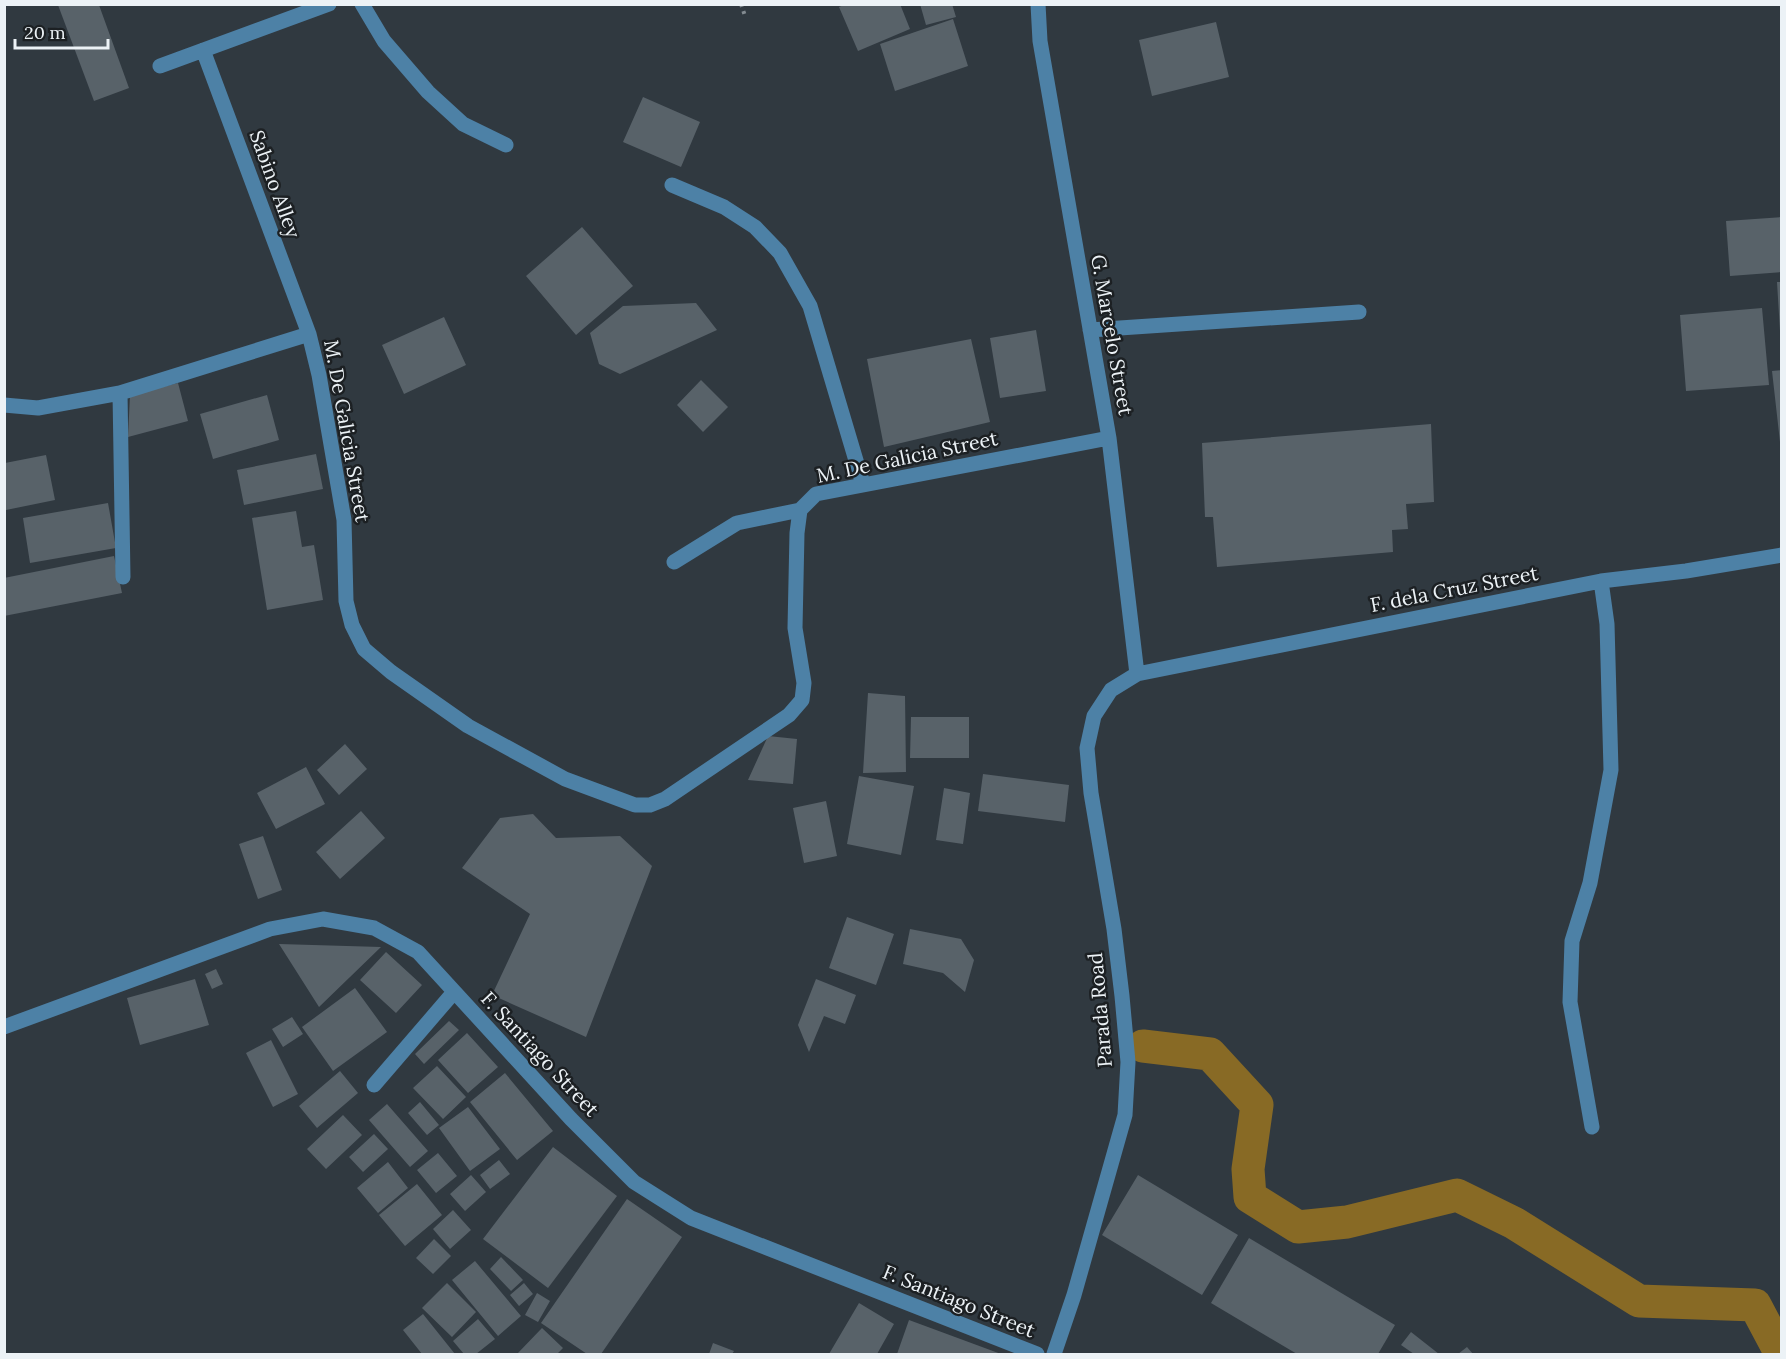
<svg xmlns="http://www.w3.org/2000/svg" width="1786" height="1359" viewBox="0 0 1786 1359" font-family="Lora,serif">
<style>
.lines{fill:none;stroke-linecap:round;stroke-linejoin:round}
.canal{stroke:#886a25;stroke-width:33}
.building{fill:#586269}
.path{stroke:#838b91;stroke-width:4;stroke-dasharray:3 4.5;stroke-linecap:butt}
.minor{stroke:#4d81a6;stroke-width:15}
.labels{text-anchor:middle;stroke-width:5;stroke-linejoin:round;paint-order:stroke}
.street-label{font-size:20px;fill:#ecf2f6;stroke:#1c2023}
</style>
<rect width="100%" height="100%" fill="#303940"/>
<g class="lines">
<path class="canal" d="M1143,1046L1210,1054L1257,1105L1248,1169L1250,1197L1298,1227L1347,1222L1457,1195L1514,1223L1639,1301L1755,1305L1781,1354"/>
</g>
<path class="building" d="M846,4H900L910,29L858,51L839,7Z
M920,4H952L956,17L926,25Z
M58,5H99L129,88L94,101Z
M953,19L968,66L895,91L880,44Z
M1216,22L1229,77L1152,96L1139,40Z
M643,97L700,122L681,167L623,142Z
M1782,217V272L1730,276L1726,221Z
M582,227L633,286L576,335L526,276Z
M1777,282H1782V331H1780Z
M696,303L717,330L620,374L599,364L590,333L623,306Z
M1762,308L1769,385L1686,391L1680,315Z
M444,317L466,365L404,394L382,345Z
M1036,330L1046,391L1000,398L990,338Z
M971,339L990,422L884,447L867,359Z
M1782,370V441L1780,442L1772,371Z
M701,380L728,407L703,432L677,405Z
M178,383L188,421L128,437L130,395Z
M267,395L279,440L213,459L200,414Z
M1431,424L1434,502L1406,504L1408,529L1392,530L1393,552L1217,567L1213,517H1205L1202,443Z
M316,454L323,489L244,505L237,470Z
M46,455L55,500L6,510L5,463Z
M108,503L116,548L30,563L23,518Z
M296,511L302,547L314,545L323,600L267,610L252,518Z
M114,556L122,593L4,616V578Z
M868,693L905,696L906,772L863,773Z
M911,717H969V758H910Z
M768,736L797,739L793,784L748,780Z
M345,744L367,769L339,795L317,770Z
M306,767L325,804L276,829L257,793Z
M983,774L1069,785L1065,822L978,811Z
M859,776L914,786L901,855L847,844Z
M944,788L970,793L963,844L936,840Z
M826,801L837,856L804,863L793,808Z
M361,811L385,838L340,879L316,852Z
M533,814L556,838L620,836L652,866L586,1037L492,995L530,914L462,868L500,818Z
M263,836L282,890L258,899L239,844Z
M847,917L894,934L876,985L829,968Z
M910,929L961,939L974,960L965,992L943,973L903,964Z
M279,944L381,947L319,1007Z
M386,952L422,985L396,1013L360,980Z
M216,969L223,984L212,989L205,974Z
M195,979L209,1025L140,1045L127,998Z
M816,979L856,995L845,1024L824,1016L809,1052L798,1025Z
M355,988L387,1032L333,1071L302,1027Z
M292,1017L303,1034L283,1047L272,1029Z
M449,1021L459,1030L424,1064L415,1054Z
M467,1033L498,1067L468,1093L438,1060Z
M271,1040L298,1094L273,1107L246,1053Z
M437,1066L466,1097L443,1119L413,1088Z
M340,1071L358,1093L317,1128L299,1106Z
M505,1073L553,1131L517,1160L470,1102Z
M420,1102L439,1125L427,1135L408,1113Z
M387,1104L428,1151L410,1167L369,1120Z
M468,1107L500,1149L470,1171L439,1128Z
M343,1115L362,1135L326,1169L307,1149Z
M374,1134L388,1149L363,1172L349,1157Z
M553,1147L617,1196L548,1288L483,1239Z
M438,1153L457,1176L436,1193L417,1170Z
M499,1160L510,1174L490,1189L480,1175Z
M388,1162L408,1188L378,1213L357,1188Z
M471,1175L486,1192L465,1211L450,1194Z
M1138,1175L1238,1235L1202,1295L1102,1235Z
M417,1184L442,1215L405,1246L379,1215Z
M627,1199L682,1237L601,1354H587L541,1323Z
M453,1210L471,1230L450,1249L433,1229Z
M1249,1238L1395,1325L1378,1354H1297L1211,1303Z
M434,1239L451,1256L433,1274L416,1258Z
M501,1257L523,1280L511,1291L490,1269Z
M475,1261L521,1316L498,1336L452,1280Z
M447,1283L476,1312L452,1337L422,1308Z
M524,1283L533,1294L519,1306L510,1295Z
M537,1293L550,1301L538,1322L525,1315Z
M859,1303L894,1324L877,1354H829Z
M423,1314L455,1354H422L403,1330Z
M478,1319L495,1339L476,1354H464L453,1341Z
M909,1320L1001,1354H897Z
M542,1328L563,1348L557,1354H517Z
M1411,1332L1439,1354H1414L1401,1345Z
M713,1343L734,1351L732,1354H709Z
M1467,1347L1473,1354H1458Z"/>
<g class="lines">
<path class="path" d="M741,4L745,16"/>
<path class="minor" d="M362,4L384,41L428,92L463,124L506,145
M1038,4L1040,41L1109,438L1137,674
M203,50L309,334L319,375L344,520L346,601L352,625L364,649L391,672L468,726L565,779L635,805H650L665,799L789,715L802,700L804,683L795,628L797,533L800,510L816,494L1109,438
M160,66L329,4
M672,185L724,207L755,227L780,253L810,306L863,484
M1090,330L1359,312
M120,393L123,577
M4,405L38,408L120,393L309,334
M674,562L737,523L800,510
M4,1027L270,929L323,919L374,928L418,952L571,1119L634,1182L691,1218L1037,1354
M374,1085L454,992
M1592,1127L1570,1002L1572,941L1590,883L1611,770L1607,624L1601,581
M1054,1354L1074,1295L1125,1115L1128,1062L1122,996L1114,929L1091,793L1087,748L1094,716L1111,690L1137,674L1601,581L1686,571L1782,555"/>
</g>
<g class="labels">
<g class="street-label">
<text transform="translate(275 184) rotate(70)" y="7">Sabino Alley</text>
<text transform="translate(1112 335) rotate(80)" y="7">G. Marcelo Street</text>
<text transform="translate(347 431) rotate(80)" y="7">M. De Galicia Street</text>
<text transform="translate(907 457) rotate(-12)" y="7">M. De Galicia Street</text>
<text transform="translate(1454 589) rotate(-11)" y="7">F. dela Cruz Street</text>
<text transform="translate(1100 1010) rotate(-95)" y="7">Parada Road</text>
<text transform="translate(540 1054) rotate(47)" y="7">F. Santiago Street</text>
<text transform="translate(959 1301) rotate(22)" y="7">F. Santiago Street</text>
</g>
</g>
<rect width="1786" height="1359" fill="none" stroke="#ecf2f6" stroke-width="12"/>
<path d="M15 39v9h93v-9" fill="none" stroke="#ecf2f6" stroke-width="3"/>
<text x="24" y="39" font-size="18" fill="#ecf2f6" stroke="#1c2023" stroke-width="4.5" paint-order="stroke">20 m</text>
</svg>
